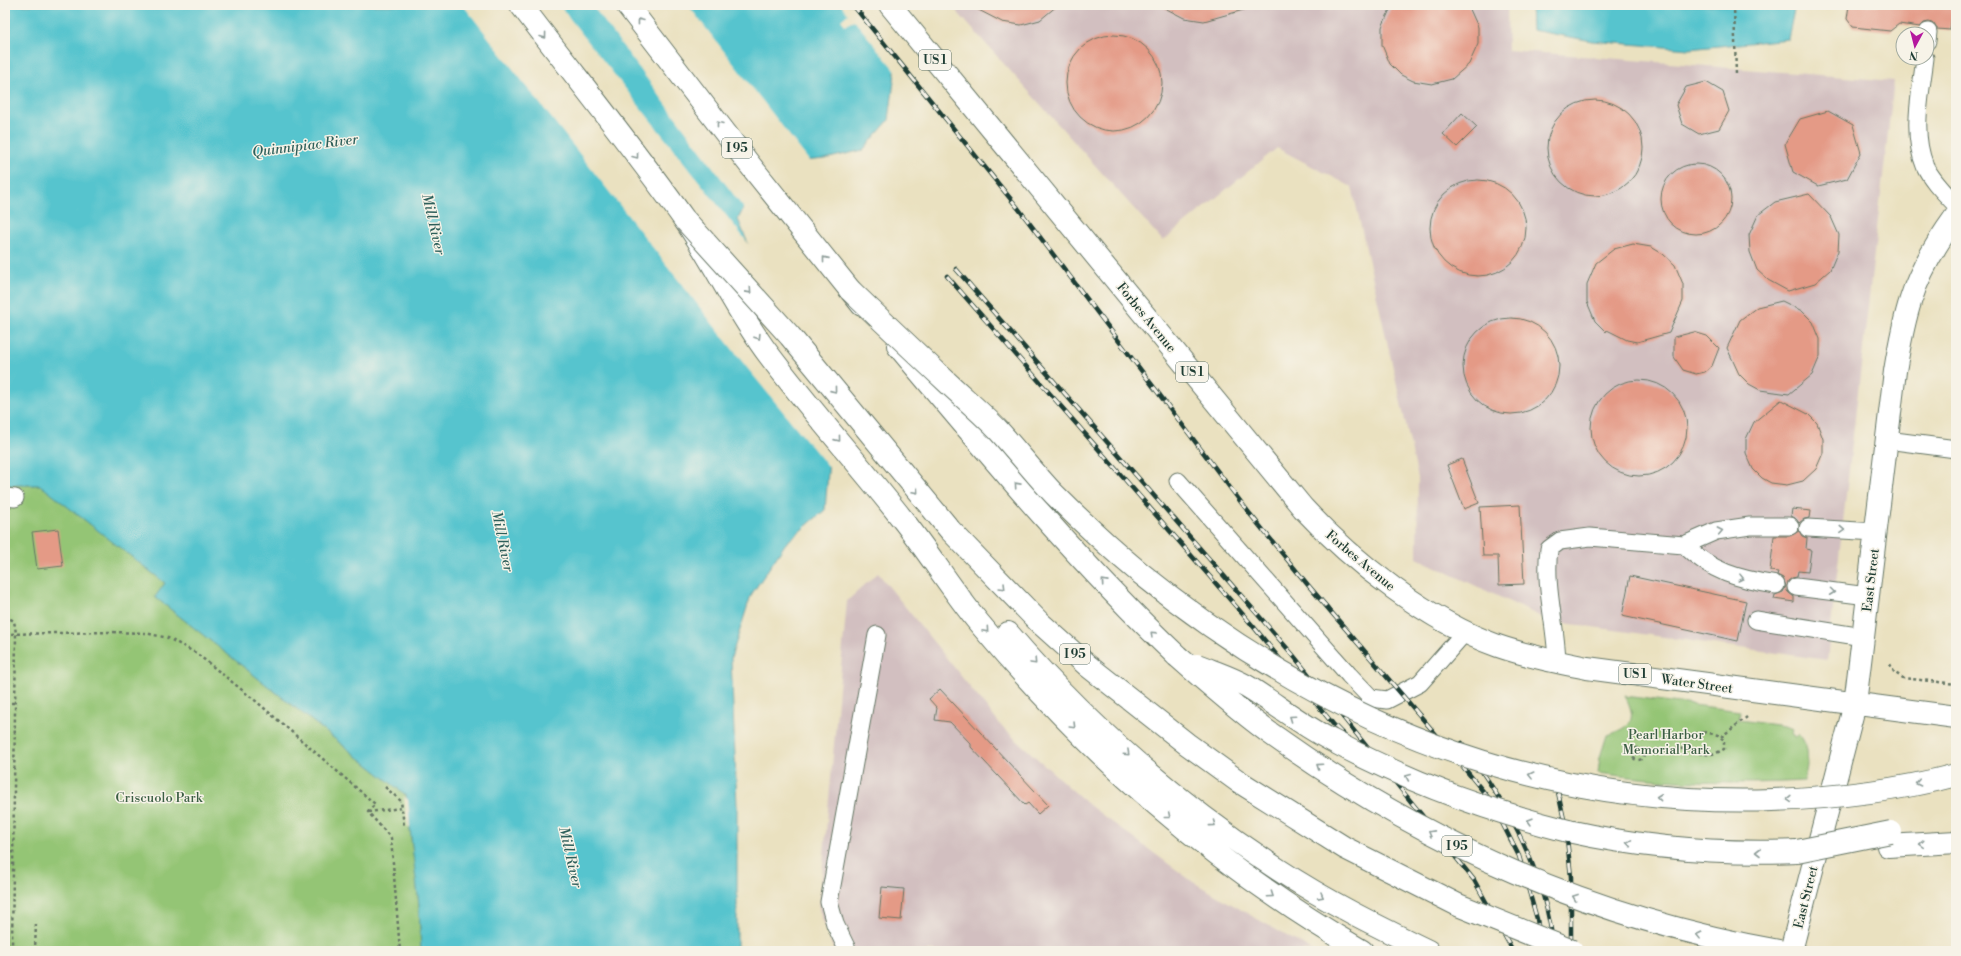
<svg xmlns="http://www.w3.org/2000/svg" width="1961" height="956" viewBox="0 0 1961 956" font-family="'Libre Bodoni',serif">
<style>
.industrial{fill:#d2bfc0}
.green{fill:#94c575;stroke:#5a8154}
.water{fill:#57c4ce;stroke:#3b8081}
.pier{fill:#eae1c0}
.building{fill:#e49a86}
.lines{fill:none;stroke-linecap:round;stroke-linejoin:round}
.minor-casing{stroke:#667665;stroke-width:19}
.major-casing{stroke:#667665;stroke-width:24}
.highway-casing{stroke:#667665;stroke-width:24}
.path{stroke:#667665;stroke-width:2.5;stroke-dasharray:3 3;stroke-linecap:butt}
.minor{stroke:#fff;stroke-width:17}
.major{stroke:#fff;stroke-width:22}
.highway{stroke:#fff;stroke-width:22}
.rail-casing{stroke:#1f3d34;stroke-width:4.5}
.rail{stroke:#f7f3e8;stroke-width:3;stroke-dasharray:9;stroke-linecap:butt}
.highway-bridge-casing{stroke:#667665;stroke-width:24;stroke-linecap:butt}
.highway-bridge{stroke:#fff;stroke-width:22}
.oneway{stroke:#8f9e9a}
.labels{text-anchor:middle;stroke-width:3;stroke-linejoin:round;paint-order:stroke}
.shield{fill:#f7f3e8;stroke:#60746a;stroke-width:1}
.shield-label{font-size:12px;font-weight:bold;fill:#1f3d34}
.street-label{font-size:13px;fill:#1f3d34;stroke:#f7f3e8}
.park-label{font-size:13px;fill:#3c5f44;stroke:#f7f3e8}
.water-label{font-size:14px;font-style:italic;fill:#2d5f5a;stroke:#f7f3e8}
</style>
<rect width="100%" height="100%" fill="#f7f3e8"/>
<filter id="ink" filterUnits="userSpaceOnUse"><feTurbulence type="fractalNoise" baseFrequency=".025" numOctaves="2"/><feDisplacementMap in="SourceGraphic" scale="8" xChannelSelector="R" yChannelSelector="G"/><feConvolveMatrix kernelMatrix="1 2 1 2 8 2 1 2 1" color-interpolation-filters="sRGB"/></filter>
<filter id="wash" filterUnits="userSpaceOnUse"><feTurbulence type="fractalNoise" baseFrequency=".012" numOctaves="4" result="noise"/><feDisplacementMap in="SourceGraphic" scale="16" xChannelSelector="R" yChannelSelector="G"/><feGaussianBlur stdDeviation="0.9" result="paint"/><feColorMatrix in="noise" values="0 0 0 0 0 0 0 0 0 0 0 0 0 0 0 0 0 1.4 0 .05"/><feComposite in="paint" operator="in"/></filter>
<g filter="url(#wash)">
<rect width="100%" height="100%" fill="#eae1c0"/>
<path class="industrial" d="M951,5H1507L1508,50L1894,81L1827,660L1550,621L1417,558L1418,478L1352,187L1277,148L1163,241Z
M878,573L1002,727L1089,805L1193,882L1313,951H834L819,909L847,601Z"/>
<path class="green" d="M5,485H40L165,583L155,597L406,795L419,905L421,951H5Z
M1625,696L1740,711L1739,720L1784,726L1793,729L1791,734L1796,737L1799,734C1811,749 1808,763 1804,781C1735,785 1667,783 1598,773L1600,757L1607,735C1631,727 1638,720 1625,696Z"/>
<path class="water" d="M5,5H887L895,73L889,120L863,150L825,159L792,162L755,187L738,219L830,447L825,510L786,543L751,595L731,658L737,806V951H421L419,905L406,795L155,597L165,583L40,485H5Z
M1531,5H1795L1788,39L1689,49L1592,41L1532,30Z"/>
<path class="pier" d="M463,5H559L752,248L832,447L831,470L748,369Z
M592,5H688L810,162L793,164L757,189L745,210Z
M841,5H889L897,73L854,20L845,25L841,20L848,14Z
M404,796L408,800L410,828H408Z"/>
<g id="blocks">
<path class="building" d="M969,5H1058L1040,20L1021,25L1002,22Z
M1159,5H1246L1247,9L1204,21L1184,18Z
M1392,5H1468L1478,27V44L1469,64L1452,79L1432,84L1413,81L1401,75L1390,64L1382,45V27Z
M1849,5H1953L1950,30L1937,29L1934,24L1929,22L1924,23L1920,27L1899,24L1890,31L1853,27L1847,19Z
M1066 83a48 48 0 1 1 96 0a48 48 0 1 1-96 0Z
M1706,82L1723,92L1729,111L1719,129L1699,134L1682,124L1676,105L1686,87Z
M1547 148a48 48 0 1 1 96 0a48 48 0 1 1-96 0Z
M1828,111L1853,125L1861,153L1847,179L1818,186L1793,172L1785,144L1800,119Z
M1462,113L1477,127L1457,147L1443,134Z
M1661 199a35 35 0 1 1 70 0a35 35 0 1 1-70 0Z
M1430 228a48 48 0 1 1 96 0a48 48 0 1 1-96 0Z
M1809,194L1831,217L1839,235L1838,251L1830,270L1815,283L1788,291L1768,280L1757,270L1750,252L1749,235L1758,215L1775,202Z
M1633,244L1651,247L1663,254L1675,265L1683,284V301L1669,333L1637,342L1627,340L1607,330L1606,332L1595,321L1587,302V284L1596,263L1614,249Z
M1782,301L1802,311L1813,322L1820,339V356L1812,375L1789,394L1760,390L1749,384L1739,374L1727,348L1740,320L1757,307Z
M1463 366a48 48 0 1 1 96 0a48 48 0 1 1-96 0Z
M1694,332L1707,336L1719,348L1712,366L1705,372L1696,374L1683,370L1674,357V337Z
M1591 428a48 48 0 1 1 96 0a48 48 0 1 1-96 0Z
M1781,400L1808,414L1817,423L1823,439V453L1816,469L1803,481L1787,485L1771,483L1762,478L1753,469L1746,453V439L1754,422Z
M1462,459L1479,503L1464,509L1447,465Z
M1520,505L1524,584L1499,585L1498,556H1483L1480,507Z
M1792,509L1811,511L1810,518L1804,519L1799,523L1795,518L1791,516Z
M58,529L63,566L37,569L32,532Z
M1799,531L1802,536L1807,538L1806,549L1811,550L1808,572L1798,571L1797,577L1792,578L1788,581L1787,591L1794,597V602L1774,599L1775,595L1783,592L1786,586L1783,578L1777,575L1778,572L1770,571L1774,536H1790Z
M1630,576L1746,601L1738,641L1622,616Z
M940,689L1048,805L1038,814L1028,803L1025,805L971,747V744L950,722L935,720L937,708L929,699Z
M882,887L904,889L901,920L879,918Z"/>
</g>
</g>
<g filter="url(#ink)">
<use href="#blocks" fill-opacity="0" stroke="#667665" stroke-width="1"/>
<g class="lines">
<g class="minor-casing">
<path id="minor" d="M1927,41L1928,32
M1925,58C1921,93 1911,132 1925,166C1932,181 1945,193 1956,205
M1887,440L1956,449
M1178,481L1349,675L1371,698L1387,700L1420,683L1465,632
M5,497L15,498
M1808,528L1876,532
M1684,545C1712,572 1738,579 1776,585
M1796,587L1868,596
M1756,620L1863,637
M1557,662C1556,624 1544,586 1549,549L1560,541L1590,537L1684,545L1716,531L1750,526H1790
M848,951L835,924L829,902L877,635"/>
</g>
<g class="major-casing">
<path id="major" d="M890,5L1303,508C1353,562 1428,621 1498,646C1527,656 1557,662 1587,668L1956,717
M1791,951L1855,704L1895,371C1899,347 1903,323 1911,299C1920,270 1938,241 1956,216"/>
</g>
<g class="highway-casing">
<path id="highway" d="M521,5C575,76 632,146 684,219C715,263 737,313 769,355C812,412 859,464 903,520C929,553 952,590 979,623C1090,756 1212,864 1362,951
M627,5L750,165L862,305
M898,346C987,452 1076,560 1177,656
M1008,633C1086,724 1178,804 1279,870C1326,901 1377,926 1428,951
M1568,831C1644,848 1720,854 1797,851
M1888,846L1956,842"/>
</g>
<path class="path" d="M1734,5L1736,75
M5,616L14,621L16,633L12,947L35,949
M5,634L111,632L145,633L168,638L196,653L257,702L375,804L368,812L391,838L400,951
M1890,664L1894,672L1903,678L1956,684
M5,703H15
M1704,732L1718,735L1724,740V749C1712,757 1700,755 1688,748L1685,740L1689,735Z
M1721,737L1747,717
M1632 754a6 6 0 1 1 12 0a6 6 0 1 1-12 0Z
M1645,754L1688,748
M385,787L401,801L404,826
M368,812L402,808
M35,951L36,922"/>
<use href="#minor" class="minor"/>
<use href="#major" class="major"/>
<use href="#highway" class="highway"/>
<g class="rail-casing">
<path id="rail" d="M853,5L1018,208L1250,514L1308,585L1451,752L1491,801L1519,856L1537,919L1542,951
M956,269L1293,655L1474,880L1513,951
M947,276L1253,626L1333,724L1384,776
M1462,743C1508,806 1546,872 1554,951
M1558,792L1566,829L1571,877V951"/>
</g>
<use href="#rail" class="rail"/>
<g class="highway-bridge-casing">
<path id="highway-bridge" d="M686,221L790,336L950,530L1039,622L1088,666L1187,744L1238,781L1345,848L1458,905L1572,951
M850,290C882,321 915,352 948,383C965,399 983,414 999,431C1018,452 1035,474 1054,494C1081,521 1110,548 1139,572C1324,722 1532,808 1772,800C1834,798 1896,791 1956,775
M1177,656C1208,683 1240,712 1274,736C1425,844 1596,919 1779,951
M1197,665C1214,672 1234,678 1250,688C1277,705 1302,725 1331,740C1406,781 1485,810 1568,831
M1797,851L1891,832"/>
</g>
<use href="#highway-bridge" class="highway-bridge"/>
</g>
<defs><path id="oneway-chevron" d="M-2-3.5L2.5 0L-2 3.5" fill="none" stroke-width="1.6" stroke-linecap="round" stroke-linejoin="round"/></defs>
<g class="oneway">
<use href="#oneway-chevron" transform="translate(640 21) rotate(-128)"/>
<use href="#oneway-chevron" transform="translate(544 36) rotate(53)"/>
<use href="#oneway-chevron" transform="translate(719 124) rotate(-128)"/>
<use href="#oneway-chevron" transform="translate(636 156) rotate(53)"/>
<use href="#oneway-chevron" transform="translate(825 259) rotate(-129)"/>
<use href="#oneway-chevron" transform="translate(749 291) rotate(48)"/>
<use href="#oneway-chevron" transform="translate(758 337) rotate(58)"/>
<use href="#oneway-chevron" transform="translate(834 390) rotate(51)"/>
<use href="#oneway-chevron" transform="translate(838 439) rotate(51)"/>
<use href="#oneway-chevron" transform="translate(1017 485) rotate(-132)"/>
<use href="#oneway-chevron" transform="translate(916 491) rotate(49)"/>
<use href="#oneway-chevron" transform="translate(1842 530) rotate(3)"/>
<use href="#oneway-chevron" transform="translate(1720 531) rotate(-11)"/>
<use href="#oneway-chevron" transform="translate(1741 578) rotate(14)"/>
<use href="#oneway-chevron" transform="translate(1104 582) rotate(-132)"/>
<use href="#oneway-chevron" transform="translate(1003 587) rotate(45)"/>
<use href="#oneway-chevron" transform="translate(1832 592) rotate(7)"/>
<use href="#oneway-chevron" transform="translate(986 630) rotate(49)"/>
<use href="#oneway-chevron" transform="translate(1153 634) rotate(-136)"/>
<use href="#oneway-chevron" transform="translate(1034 662) rotate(47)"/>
<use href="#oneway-chevron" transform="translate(1292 718) rotate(-145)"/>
<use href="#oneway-chevron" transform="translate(1073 726) rotate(45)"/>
<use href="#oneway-chevron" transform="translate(1127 753) rotate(43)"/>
<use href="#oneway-chevron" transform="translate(1319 766) rotate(-146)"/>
<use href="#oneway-chevron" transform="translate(1531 775) rotate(-166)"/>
<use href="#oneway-chevron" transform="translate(1408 777) rotate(-157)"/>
<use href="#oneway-chevron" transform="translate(1918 783) rotate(168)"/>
<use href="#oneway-chevron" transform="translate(1659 797) rotate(-174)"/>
<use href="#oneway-chevron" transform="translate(1789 799) rotate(178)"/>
<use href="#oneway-chevron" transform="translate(1168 816) rotate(39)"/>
<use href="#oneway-chevron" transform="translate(1530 821) rotate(-164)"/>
<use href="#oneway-chevron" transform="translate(1213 824) rotate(36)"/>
<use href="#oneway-chevron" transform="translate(1431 833) rotate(-151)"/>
<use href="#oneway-chevron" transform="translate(1629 843) rotate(-171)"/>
<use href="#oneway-chevron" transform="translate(1922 844) rotate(176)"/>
<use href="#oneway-chevron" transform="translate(1758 852) rotate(180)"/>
<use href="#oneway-chevron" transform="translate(1271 895) rotate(34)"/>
<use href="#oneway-chevron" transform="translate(1321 896) rotate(29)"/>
<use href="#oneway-chevron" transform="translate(1575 897) rotate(-160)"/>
<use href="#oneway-chevron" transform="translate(1699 935) rotate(-166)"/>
</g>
</g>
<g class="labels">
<g class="shield">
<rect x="919" y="50" width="32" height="20" rx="3"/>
<rect x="722" y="138" width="30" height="20" rx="3"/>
<rect x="1176" y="362" width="32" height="20" rx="3"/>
<rect x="1060" y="644" width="30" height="20" rx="3"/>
<rect x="1619" y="664" width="32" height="20" rx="3"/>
<rect x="1442" y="836" width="30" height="20" rx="3"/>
</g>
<g class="shield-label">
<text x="935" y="64">US 1</text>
<text x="737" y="152">I 95</text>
<text x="1192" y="376">US 1</text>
<text x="1075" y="658">I 95</text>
<text x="1635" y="678">US 1</text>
<text x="1457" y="850">I 95</text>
</g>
<g class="street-label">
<text transform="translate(1147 317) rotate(51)" y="5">Forbes Avenue</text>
<text transform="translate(1361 560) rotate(40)" y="5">Forbes Avenue</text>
<text transform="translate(1870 580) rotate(-83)" y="5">East Street</text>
<text transform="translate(1697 683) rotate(8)" y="5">Water Street</text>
<text transform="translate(1805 897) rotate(-76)" y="5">East Street</text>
</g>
<g class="park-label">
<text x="1666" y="739">Pearl Harbor<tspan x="1666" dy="15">Memorial Park</tspan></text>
<text x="159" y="802">Criscuolo Park</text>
</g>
<g class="water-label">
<text transform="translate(305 145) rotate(-7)" y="5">Quinnipiac River</text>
<text transform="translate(434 224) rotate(77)" y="5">Mill River</text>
<text transform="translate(503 541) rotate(78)" y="5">Mill River</text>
<text transform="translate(571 857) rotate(77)" y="5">Mill River</text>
</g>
</g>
<rect width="1961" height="956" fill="none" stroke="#f7f3e8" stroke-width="20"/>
<g transform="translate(1915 46) rotate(187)"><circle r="19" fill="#f7f3e8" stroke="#a1aaa0"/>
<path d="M0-3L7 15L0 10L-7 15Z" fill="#b5179e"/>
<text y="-6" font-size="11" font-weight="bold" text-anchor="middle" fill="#1f3d34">N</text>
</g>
</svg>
